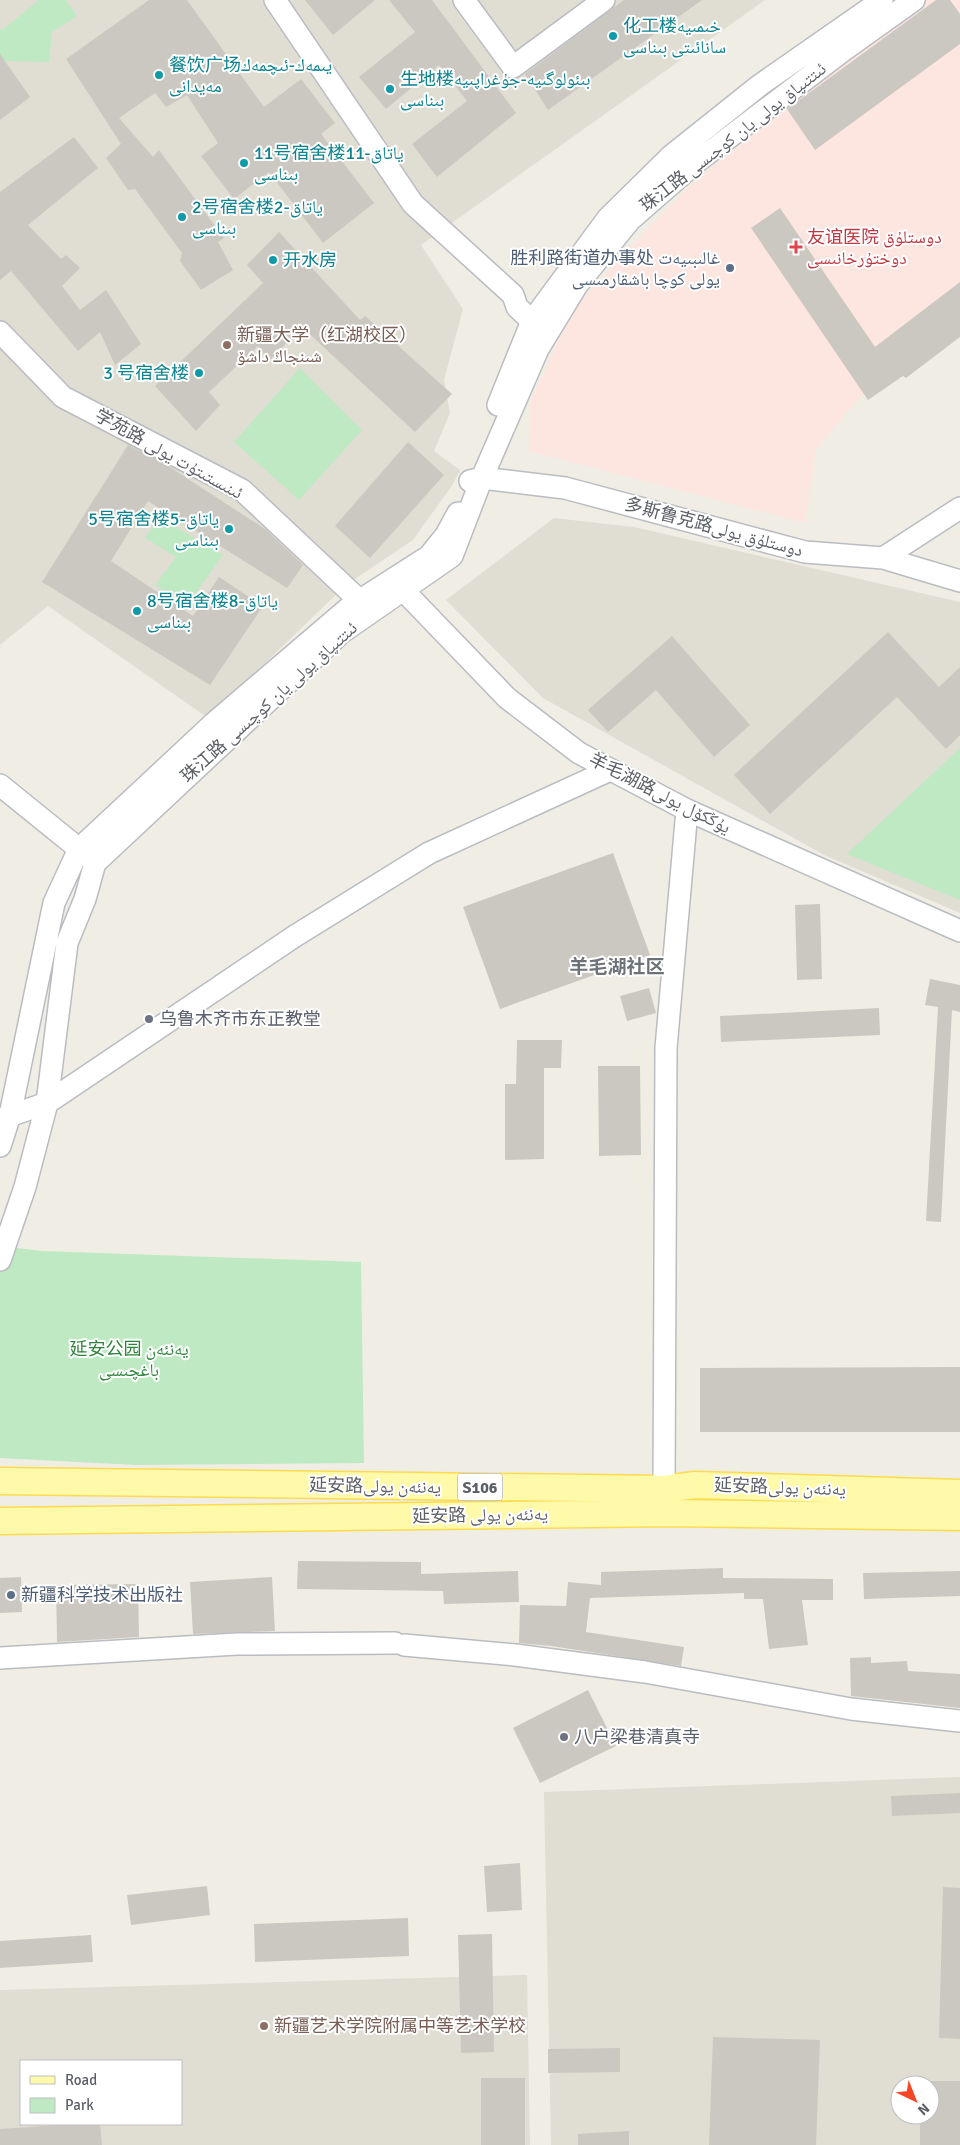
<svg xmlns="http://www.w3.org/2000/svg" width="960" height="2145" viewBox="0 0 960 2145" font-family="Signika,'Noto Naskh Arabic','Noto Sans SC',sans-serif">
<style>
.education{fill:#e0ddd3;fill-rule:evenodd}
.medical{fill:#fde5e0}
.green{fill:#bfe9c2}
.building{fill:#cbc8c1}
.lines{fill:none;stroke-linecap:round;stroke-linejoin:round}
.minor-casing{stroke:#b9bcc1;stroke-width:24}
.major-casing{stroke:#fcdb51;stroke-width:29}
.minor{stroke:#fff;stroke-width:21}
.major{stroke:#fff9aa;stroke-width:26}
.culture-dot{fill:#0f9aa8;stroke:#fff;stroke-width:2}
.health-dot{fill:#e0444e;stroke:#fff;stroke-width:2}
.service-dot{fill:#5c6f8a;stroke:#fff;stroke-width:2}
.education-dot{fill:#8d6e63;stroke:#fff;stroke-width:2}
.worship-dot{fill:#6b7280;stroke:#fff;stroke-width:2}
.labels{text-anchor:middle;stroke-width:4;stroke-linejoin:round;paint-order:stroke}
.shield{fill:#fff;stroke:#8d8f94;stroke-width:1}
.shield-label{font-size:16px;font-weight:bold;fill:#5c5f66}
.culture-label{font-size:18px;fill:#0d838f;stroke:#fff;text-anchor:start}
.street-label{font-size:18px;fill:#5c5f66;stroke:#fff}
.health-label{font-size:18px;fill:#be3a42;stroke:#fff;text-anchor:start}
.service-label{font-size:18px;fill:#4e5e75;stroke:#fff;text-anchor:end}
.education-label{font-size:18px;fill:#785e54;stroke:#fff;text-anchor:start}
.worship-label{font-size:18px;fill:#5b616d;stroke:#fff;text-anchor:start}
.park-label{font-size:18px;fill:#2e833a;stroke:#fff}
.neighbourhood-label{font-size:19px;font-weight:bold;fill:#6d7178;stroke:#fff}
</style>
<rect width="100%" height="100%" fill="#f0eee4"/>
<path class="education" d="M0,0H765L421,245L463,309L444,380L450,413L434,451L460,470L453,484L413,540L346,585L208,718L48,606L0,645Z
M554,518L634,527L960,602V913L824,855L543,698L446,600Z
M960,1777V2145H551L544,1792ZM900,2085H930V2115H900Z
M527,1975L530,2145H0V1990ZM21,2061H181V2124H21Z"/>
<path class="medical" d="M918,0H960V326L861,396L816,449L805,523L529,451L530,403L574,307L688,187Z"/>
<path class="green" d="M39,0H66L77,16L52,32L49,62L0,61V28L2,30Z
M300,368L362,430L299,500L234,442Z
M159,517L223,555L187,605L155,585L176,557L145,538Z
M960,748V900L847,854Z
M0,1246L42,1251L361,1262L364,1463L136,1465L0,1458Z"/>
<path class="building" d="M149,0H187L264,107L301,79L335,123L321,134L374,203L323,243L269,172L234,199L201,156L218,143L187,95L166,107L155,93L119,118L153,157L159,150L224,238L218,242L233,270L201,290L180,261L182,253L135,189L128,190L106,158L121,144L66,59Z
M305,0H375L333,35Z
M389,0H432L516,113L437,177L412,144L467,101L439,65L386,109L359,77L415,32Z
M624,0H702L548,110L525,74Z
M936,0H950L960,14V44L815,150L787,109Z
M0,54L30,97L0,120Z
M74,137L98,168L28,225L61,259L66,255L80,268L62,286L80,310L106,290L141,344L115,365L100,332L78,351L11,271L0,280V192Z
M780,208L875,347L960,282V337L906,378L903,376L868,400L751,228Z
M279,232L360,320L365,316L452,394L415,432L302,327L269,361L258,346L209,392L220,405L196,431L155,386L263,283L247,265Z
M408,442L444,475L370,558L335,526Z
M128,445L165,464L265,529L303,565L287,588L148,501L111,561L193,616L219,577L263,606L210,685L42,582Z
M888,632L939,687L960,667V735L946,749L897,697L770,814L734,775Z
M672,636L750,725L714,757L656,690L608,732L588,710Z
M613,853L650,955L500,1009L463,907Z
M820,904L822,979L797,980L795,905Z
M930,979L960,985V1012L952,1010L941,1222L926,1221L938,1007L925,1005Z
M649,988L656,1013L627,1021L620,996Z
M879,1008L880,1035L721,1042L720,1016Z
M517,1040H562L561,1068H544V1159L505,1160V1084H516Z
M598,1066H640L641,1155L599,1156Z
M960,1367V1432H700V1368Z
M298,1561L421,1562V1574L518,1571L519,1602L444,1604L443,1591L297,1589Z
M723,1568V1578L833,1579V1600H802L808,1645L769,1649L763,1599H744V1593L590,1598L586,1632L684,1647L681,1666L551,1646L519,1643L520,1605L566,1606L568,1582L601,1585V1572Z
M960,1571V1596L864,1599L863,1573Z
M21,1577L22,1612L0,1613V1578Z
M272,1577L275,1631L193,1634L190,1582Z
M138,1584L139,1637L57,1642L56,1585Z
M871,1657V1663L907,1661L908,1671L960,1674V1708L851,1696L850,1658Z
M588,1690L616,1746L540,1783L513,1728Z
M960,1793V1813L892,1816L891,1796Z
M520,1863L522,1910L487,1912L484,1866Z
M207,1886L210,1915L131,1925L127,1895Z
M943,1887L960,1888V2039L939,2038Z
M408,1918L409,1956L255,1962L254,1924Z
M492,1934L494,2052L461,2053L458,1935Z
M91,1935L93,1962L0,1968V1941Z
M713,2037L820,2040L816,2145H709Z
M620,2048V2072L548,2073V2049Z
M481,2078H525V2145H481Z
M930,2081H960V2145H920V2115H930Z
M72,2124H100L102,2145H0V2129Z
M629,2131V2145H578V2134Z"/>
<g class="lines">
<g class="minor-casing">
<path id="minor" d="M275,0L413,204L513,295L517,307L535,324
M464,0L513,67L604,0
M0,332L63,397L242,490L359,600
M498,405L532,321L608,218L671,156L760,85L882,0
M470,481L482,478L565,488L805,552L883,558L960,581
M883,558L960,508
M403,590L507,698L579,753L687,810L960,931
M0,785L89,857
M0,1119L47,1103L295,936L429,853L610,770
M0,1146L10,1115L54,903L79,849L214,723L351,606L429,556L446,535L458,513
M0,1260L25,1187L47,1103L67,943L85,899L95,863L341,633L452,556L482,478L538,349L577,285L630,220L694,164L844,50L914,0
M664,1489L666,1048L687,810
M404,1645L515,1655L645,1672L851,1709L960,1721
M0,1658L237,1644L395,1643"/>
</g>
<g class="major-casing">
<path id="major" d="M0,1481L664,1489L695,1485L960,1493
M0,1521L670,1513L960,1517"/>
</g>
<use href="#minor" class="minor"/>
<use href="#major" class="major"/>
</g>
<g class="culture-dot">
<circle cx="613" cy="36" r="5"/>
<circle cx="159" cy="75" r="5"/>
<circle cx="390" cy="89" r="5"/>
<circle cx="244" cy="163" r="5"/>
<circle cx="182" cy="217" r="5"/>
<circle cx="273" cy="260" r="5"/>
<circle cx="199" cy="373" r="5"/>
<circle cx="229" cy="529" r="5"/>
<circle cx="137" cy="611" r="5"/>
</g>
<path class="health-dot" d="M793.5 239.5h5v5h5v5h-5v5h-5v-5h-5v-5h5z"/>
<g class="service-dot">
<circle cx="730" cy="268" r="5"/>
<circle cx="11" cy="1595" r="5"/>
</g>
<g class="education-dot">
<circle cx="227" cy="345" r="5"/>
<circle cx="264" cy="2026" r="5"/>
</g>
<g class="worship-dot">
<circle cx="149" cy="1019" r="5"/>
<circle cx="564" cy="1737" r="5"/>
</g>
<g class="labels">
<rect class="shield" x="457.5" y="1473.5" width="45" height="27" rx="4"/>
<g class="shield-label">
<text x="480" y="1493">S106</text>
</g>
<g class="culture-label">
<text x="623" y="32">化工楼خىمىيە<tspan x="623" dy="21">سانائىتى بىناسى</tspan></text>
<text x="169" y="71">餐饮广场يىمەك-ئىچمەك<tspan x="169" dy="21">مەيدانى</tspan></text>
<text x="400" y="85">生地楼بىئولوگىيە-جۇغراپىيە<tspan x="400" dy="21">بىناسى</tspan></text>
<text x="254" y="159">11号宿舍楼11-ياتاق<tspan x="254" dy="21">بىناسى</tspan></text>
<text x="192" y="213">2号宿舍楼2-ياتاق<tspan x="192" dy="21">بىناسى</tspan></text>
<text x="283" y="266">开水房</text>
<text x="189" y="379" text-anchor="end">3 号宿舍楼</text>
<text x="219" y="525" text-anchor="end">5号宿舍楼5-ياتاق<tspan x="219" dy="21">بىناسى</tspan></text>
<text x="147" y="607">8号宿舍楼8-ياتاق<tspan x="147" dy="21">بىناسى</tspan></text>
</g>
<g class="street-label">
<text transform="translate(733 137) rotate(-38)" y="6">珠江路 ئىتتىپاق يولى يان كوچىسى</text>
<text transform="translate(169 454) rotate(29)" y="6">学苑路 ئىنىستىتۇت يولى</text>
<text transform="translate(714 527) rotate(15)" y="6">多斯鲁克路دوستلۇق يولى</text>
<text transform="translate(269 702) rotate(-42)" y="6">珠江路 ئىتتىپاق يولى يان كوچىسى</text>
<text transform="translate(660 793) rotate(27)" y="6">羊毛湖路يۇڭكۆل يولى</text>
<text transform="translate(375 1486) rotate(1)" y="6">延安路يەنئەن يولى</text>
<text transform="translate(780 1487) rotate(2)" y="6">延安路يەنئەن يولى</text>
<text transform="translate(480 1515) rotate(-1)" y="6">延安路 يەنئەن يولى</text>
</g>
<g class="health-label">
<text x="807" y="243">友谊医院 دوستلۇق<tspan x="807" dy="21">دوختۇرخانىسى</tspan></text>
</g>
<g class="service-label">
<text x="720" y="264">胜利路街道办事处 غالىبىيەت<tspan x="720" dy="21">يولى كوچا باشقارمىسى</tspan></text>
<text x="21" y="1601" text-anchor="start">新疆科学技术出版社</text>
</g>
<g class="education-label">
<text x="237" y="341">新疆大学（红湖校区）<tspan x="237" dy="21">شىنجاڭ داشۆ</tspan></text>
<text x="274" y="2032">新疆艺术学院附属中等艺术学校</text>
</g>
<g class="worship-label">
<text x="159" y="1025">乌鲁木齐市东正教堂</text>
<text x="574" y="1743">八户梁巷清真寺</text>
</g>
<g class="park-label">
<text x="129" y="1355">延安公园 يەنئەن<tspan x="129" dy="21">باغچىسى</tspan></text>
</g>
<g class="neighbourhood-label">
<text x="617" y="973">羊毛湖社区</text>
</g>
</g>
<rect x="20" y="2060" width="162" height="65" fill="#ffffff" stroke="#bebfc2"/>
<rect x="30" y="2076" width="25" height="8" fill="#fff9aa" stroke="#bebfc2"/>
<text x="65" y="2085" font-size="15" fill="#5c5f66">Road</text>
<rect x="30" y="2098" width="25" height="15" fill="#bfe9c2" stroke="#bebfc2"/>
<text x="65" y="2110" font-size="15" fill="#5c5f66">Park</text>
<g transform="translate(915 2100) rotate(137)"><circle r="24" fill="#ffffff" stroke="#bebfc2"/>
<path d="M0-4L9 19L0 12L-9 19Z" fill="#f64624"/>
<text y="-8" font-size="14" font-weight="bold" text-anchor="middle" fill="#5c5f66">N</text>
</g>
</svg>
